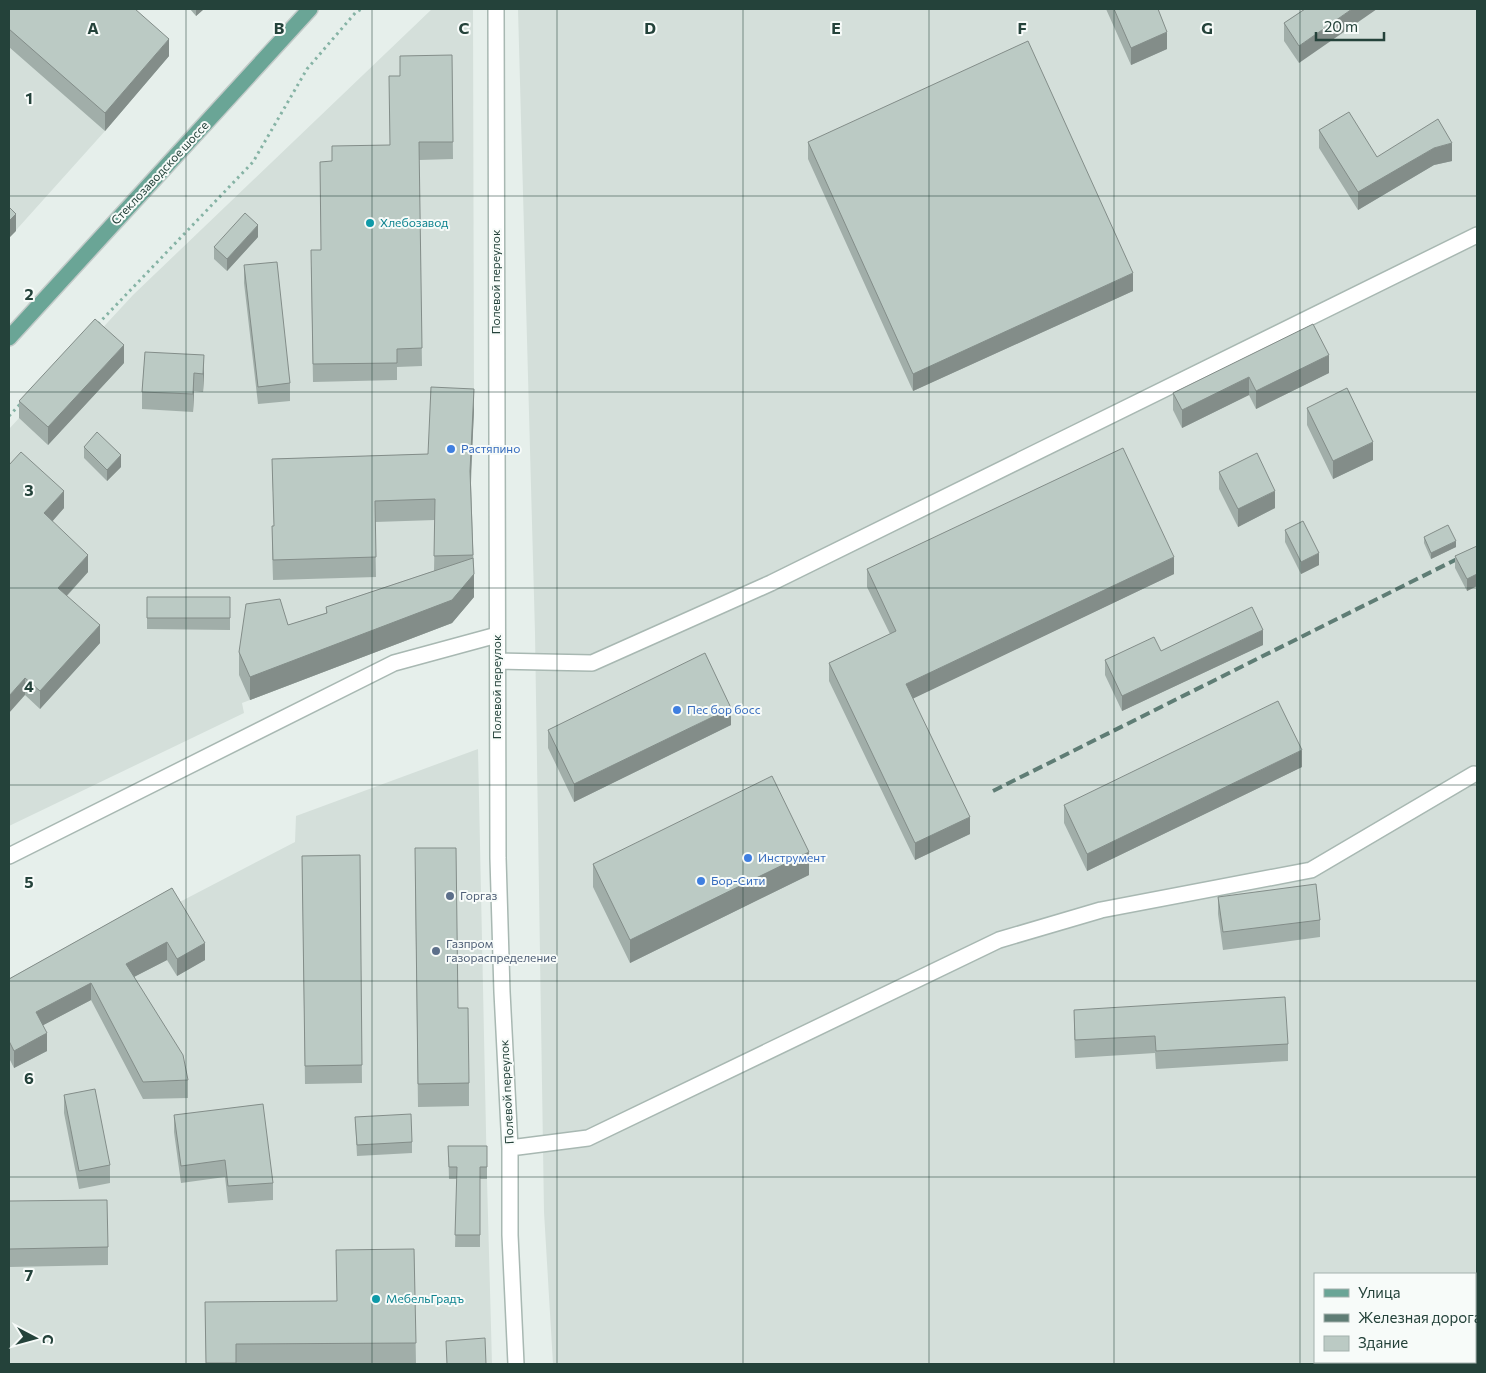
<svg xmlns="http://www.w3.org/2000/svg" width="1486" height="1373" viewBox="0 0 1486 1373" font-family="Commissioner,sans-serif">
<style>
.built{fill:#d4dfda;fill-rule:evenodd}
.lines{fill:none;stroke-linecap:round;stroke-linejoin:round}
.minor-casing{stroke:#a8b8b2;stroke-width:18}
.major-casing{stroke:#c2cac8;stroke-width:18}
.path{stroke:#86b3a5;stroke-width:3;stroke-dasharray:2.5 4;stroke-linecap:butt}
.minor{stroke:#fff;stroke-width:15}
.major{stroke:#6aa596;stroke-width:15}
.rail{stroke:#5f7d75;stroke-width:4;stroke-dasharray:10 5;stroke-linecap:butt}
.wall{fill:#a1aea9}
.shaded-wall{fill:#838d89}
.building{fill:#bbcac4;stroke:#838d89}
.grid{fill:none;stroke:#24423a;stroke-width:1;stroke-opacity:0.55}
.culture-dot{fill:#0f9aa8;stroke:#f7fbf9;stroke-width:2}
.shop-dot{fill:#3f7fe0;stroke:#f7fbf9;stroke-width:2}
.service-dot{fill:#5c6f8a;stroke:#f7fbf9;stroke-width:2}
.labels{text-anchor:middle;stroke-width:4;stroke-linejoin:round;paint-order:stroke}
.street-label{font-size:12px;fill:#24423a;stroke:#f7fbf9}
.culture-label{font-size:12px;fill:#0d838f;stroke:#f7fbf9;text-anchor:start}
.shop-label{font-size:12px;fill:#366cbe;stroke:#f7fbf9;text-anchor:start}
.service-label{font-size:12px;fill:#4e5e75;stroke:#f7fbf9;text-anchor:start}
.grid-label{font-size:16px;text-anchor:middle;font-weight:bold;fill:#24423a;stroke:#f7fbf9;stroke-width:4;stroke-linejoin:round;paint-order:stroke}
</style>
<rect width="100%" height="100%" fill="#e6efeb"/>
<path class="built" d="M9,9H115L169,56L105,131L9,238Z
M432,9H473L474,409L470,491L474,597L452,623L242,703L244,713L9,826V429L133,295Z
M518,9H1477V1364H553L544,1212L535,633ZM1315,1274H1475V1362H1315Z
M478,749L487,1179L492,1364H9V997L172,906L295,842L296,816Z"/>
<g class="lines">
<g class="minor-casing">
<path id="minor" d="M496,9L498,858L502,992L510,1148V1235L516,1364
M498,661L592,663L771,583L1477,235
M9,856L394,663L497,635
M510,1148L588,1138L999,940L1101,910L1311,870L1474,774"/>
</g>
<g class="major-casing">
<path id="major" d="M9,338L310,9"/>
</g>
<path class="path" d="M98,324L253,162L307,69L356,12L362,9
M9,416L22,402"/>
<use href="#minor" class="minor"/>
<use href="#major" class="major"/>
<path class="rail" d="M993,791L1477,549"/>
</g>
<path class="wall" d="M9,9L169,56L105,131L9,47Z
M190,9H204L196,16Z
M1106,9H1158L1167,49L1131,65Z
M1305,9L1299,63L1284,41V23Z
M452,55L453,159L419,160L422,366L397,367V380L313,382L311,268L321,250L390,145L400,76Z
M1319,130L1377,157L1452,161L1434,165L1358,210L1319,148Z
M808,142L1133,291L913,391L808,159Z
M258,237L227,271L214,259V247Z
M244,265L290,383V401L258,404L244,283Z
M1313,324L1329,373L1256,409L1249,395L1182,428L1173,410V393Z
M145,352L204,373L203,392L194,391L193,412L142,409V392Z
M124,363L48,445L19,418V401Z
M1307,408L1373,460L1333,479L1307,425Z
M474,409L471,483L474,574V597L452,623L250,700L239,675V652L288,625L326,613V607L434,571L435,520L375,522L376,577L273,580L272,547V526H274L272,459L428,454Z
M84,447L121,467L107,481L84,458Z
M9,465L64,508L52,521L88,572L67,596L100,643L40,709L25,695Z
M1219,472L1275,508L1238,527L1219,489Z
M1285,530L1319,565L1301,574L1285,542Z
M1424,537L1456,547L1431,559L1424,543Z
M1477,546V586L1467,591L1455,568V556Z
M867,569L1174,574L913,698L970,834L915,860L829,681V663L890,634L867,587Z
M147,597H230V630L147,629Z
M1263,645L1122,711L1105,675V660L1161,651Z
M731,725L574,802L548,748V730Z
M1302,767L1087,871L1064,823V805Z
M360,855L362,1083L305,1084L302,856Z
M593,864L809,875L630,963L593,887Z
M415,871L458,1008L469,1083V1106L418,1107Z
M172,888L205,960L177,976L167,960L134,977L188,1080V1098L143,1099L91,1000L43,1025L47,1051L14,1068L9,1058V979Z
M1218,897L1320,920V937L1223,950L1218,914Z
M1074,1010L1288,1044V1061L1156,1069L1155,1053L1075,1058L1074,1027Z
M64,1095L110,1165V1183L79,1189L64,1113Z
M174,1115L273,1183V1200L228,1203L225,1177L181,1183L174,1132Z
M355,1117L412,1142V1153L357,1156Z
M448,1146H487V1179H480V1247H455L457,1179H449Z
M9,1201L108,1247V1265L9,1267Z
M414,1249L416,1364H206L205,1302L337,1301Z"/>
<path class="shaded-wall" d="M196,9H204L196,16Z
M1352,9H1377L1299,63V46Z
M1167,32V49L1131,65V48Z
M169,39V56L105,131V113Z
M1452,143V161L1434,165L1358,210V192L1434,148Z
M16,214V231L9,238V221Z
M258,225V237L227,271V259Z
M1133,273V291L913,391V374Z
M124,345V363L48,445V427Z
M204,355V373L203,392V374Z
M1329,355V373L1256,409V391Z
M194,373V391L193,412V394Z
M1249,377V395L1182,428V410Z
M474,389V409L470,491V471Z
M1373,442V460L1333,479V461Z
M121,455V467L107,481V470Z
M64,491V508L44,531V513Z
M1275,491V508L1238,527V509Z
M1456,541V547L1431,559V553Z
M1319,553V565L1301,574V562Z
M88,555V572L58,605V588Z
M1174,557V574L906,702V684Z
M474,574V597L452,623L250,700V677Z
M1477,574V586L1467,591V579Z
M100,625V643L40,709V691Z
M1263,630V645L1122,711V696Z
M25,678V695L9,713V696Z
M731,708V725L574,802V784Z
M1302,750V767L1087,871V854Z
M970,817V834L915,860V843Z
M809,852V875L630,963V940Z
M167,942V960L126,981V964Z
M205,943V960L177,976V959Z
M91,983V1000L36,1029V1012Z
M47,1033V1051L14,1068V1051Z"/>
<path class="building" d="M9,9H135L169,39L105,113L9,29Z
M1114,9H1158L1167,32L1131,48Z
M1305,9H1352L1299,46L1284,23Z
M1028,41L1133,273L913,374L808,142Z
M452,55L453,142H419L422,348L397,349V363L313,364L311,250H321L320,162L332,161V146L390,145L389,76H400V56Z
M1349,112L1377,157L1438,119L1452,143L1434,148L1358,192L1319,130Z
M9,207L16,214L9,221Z
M245,213L258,225L227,259L214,247Z
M277,262L290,383L258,387L244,265Z
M95,319L124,345L48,427L19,401Z
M1313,324L1329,355L1256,391L1249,377L1182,410L1173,393Z
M145,352L204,355L203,374L194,373L193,394L142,392Z
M431,387L474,389L470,471L473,555L434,556L435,499L375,501L376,557L273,560L272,526H274L272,459L428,454Z
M1347,388L1373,442L1333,461L1307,408Z
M97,432L121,455L107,470L84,447Z
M1123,448L1174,557L906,684L970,817L915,843L829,663L896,631L867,569Z
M21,452L64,491L44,513L88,555L58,588L100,625L40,691L25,678L9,696V465Z
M1257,453L1275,491L1238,509L1219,472Z
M1303,521L1319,553L1301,562L1285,530Z
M1448,525L1456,541L1431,553L1424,537Z
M1477,546V574L1467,579L1455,556Z
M473,558L474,574L452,600L250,677L239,652L246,604L280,599L288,625L327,613L326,607Z
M147,597H230V618H147Z
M1252,607L1263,630L1122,696L1105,660L1154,637L1161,651Z
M705,653L731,708L574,784L548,730Z
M1278,701L1302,750L1087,854L1064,805Z
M772,776L809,852L630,940L593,864Z
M415,848H456L458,1008H468L469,1083L418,1084Z
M360,855L362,1065L305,1066L302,856Z
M1316,884L1320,920L1223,932L1218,897Z
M172,888L205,943L177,959L167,942L126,964L183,1055L188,1080L143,1082L91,983L36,1012L47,1033L14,1051L9,1041V979Z
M1285,997L1288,1044L1156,1051L1155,1036L1075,1040L1074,1010Z
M95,1089L110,1165L79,1171L64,1095Z
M263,1104L273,1183L228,1186L225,1160L181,1166L174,1115Z
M411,1114L412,1142L357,1145L355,1117Z
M448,1146H487V1167H480V1235H455L457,1167H449Z
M107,1200L108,1247L9,1249V1201Z
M414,1249L416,1343L236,1344V1363H206L205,1302L337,1301L336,1250Z
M485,1338L486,1364H447L446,1341Z"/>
<path class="grid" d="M186,9V1364M372,9V1364M557,9V1364M743,9V1364M929,9V1364M1114,9V1364M1300,9V1364M9,196H1477M9,392H1477M9,588H1477M9,785H1477M9,981H1477M9,1177H1477"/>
<g class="culture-dot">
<circle cx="370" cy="223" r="5"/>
<circle cx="376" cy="1299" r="5"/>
</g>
<g class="shop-dot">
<circle cx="451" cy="449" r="5"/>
<circle cx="677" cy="710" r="5"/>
<circle cx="748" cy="858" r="5"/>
<circle cx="701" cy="881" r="5"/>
</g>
<g class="service-dot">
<circle cx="450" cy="896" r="5"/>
<circle cx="436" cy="951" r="5"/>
</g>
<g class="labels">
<g class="street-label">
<text transform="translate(160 173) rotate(-47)" y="4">Стеклозаводское шоссе</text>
<text transform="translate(496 282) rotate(-90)" y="4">Полевой переулок</text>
<text transform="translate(497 687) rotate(-90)" y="4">Полевой переулок</text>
<text transform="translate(507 1092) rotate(-93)" y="4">Полевой переулок</text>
</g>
<g class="culture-label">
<text x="380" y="227">Хлебозавод</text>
<text x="386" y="1303">МебельГрадъ</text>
</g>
<g class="shop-label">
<text x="461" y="453">Растяпино</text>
<text x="687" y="714">Пес бор босс</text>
<text x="758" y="862">Инструмент</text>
<text x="711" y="885">Бор-Сити</text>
</g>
<g class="service-label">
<text x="460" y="900">Горгаз</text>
<text x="446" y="948">Газпром<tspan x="446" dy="14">газораспределение</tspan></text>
</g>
</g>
<g class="grid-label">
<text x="93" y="34">A</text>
<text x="279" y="34">B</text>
<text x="464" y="34">C</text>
<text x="650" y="34">D</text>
<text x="836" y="34">E</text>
<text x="1022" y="34">F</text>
<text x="1207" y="34">G</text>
<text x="29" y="104">1</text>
<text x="29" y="300">2</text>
<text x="29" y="496">3</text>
<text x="29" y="692">4</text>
<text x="29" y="888">5</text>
<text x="29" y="1084">6</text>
<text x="29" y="1281">7</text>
</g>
<rect width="1486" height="1373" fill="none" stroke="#24423a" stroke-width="20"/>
<rect x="1314" y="1273" width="162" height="90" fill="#f7fbf9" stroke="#a3b1ad"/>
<rect x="1324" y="1289" width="25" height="8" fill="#6aa596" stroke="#a3b1ad"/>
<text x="1358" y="1298" font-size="15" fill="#24423a">Улица</text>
<rect x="1324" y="1314" width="25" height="8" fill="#5f7d75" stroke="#a3b1ad"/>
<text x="1358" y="1323" font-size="15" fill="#24423a">Железная дорога</text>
<rect x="1324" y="1336" width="25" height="15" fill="#bbcac4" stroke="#a3b1ad"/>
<text x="1358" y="1348" font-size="15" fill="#24423a">Здание</text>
<g transform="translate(35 1338) rotate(96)" stroke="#f7fbf9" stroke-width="4" paint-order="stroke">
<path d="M0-4L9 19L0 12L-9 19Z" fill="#24423a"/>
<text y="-8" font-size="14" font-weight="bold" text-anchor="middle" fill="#24423a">С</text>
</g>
<path d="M1316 32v8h68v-8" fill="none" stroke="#24423a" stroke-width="2.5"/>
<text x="1324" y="32" font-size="15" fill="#24423a" stroke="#f7fbf9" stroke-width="4" paint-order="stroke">20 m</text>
</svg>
